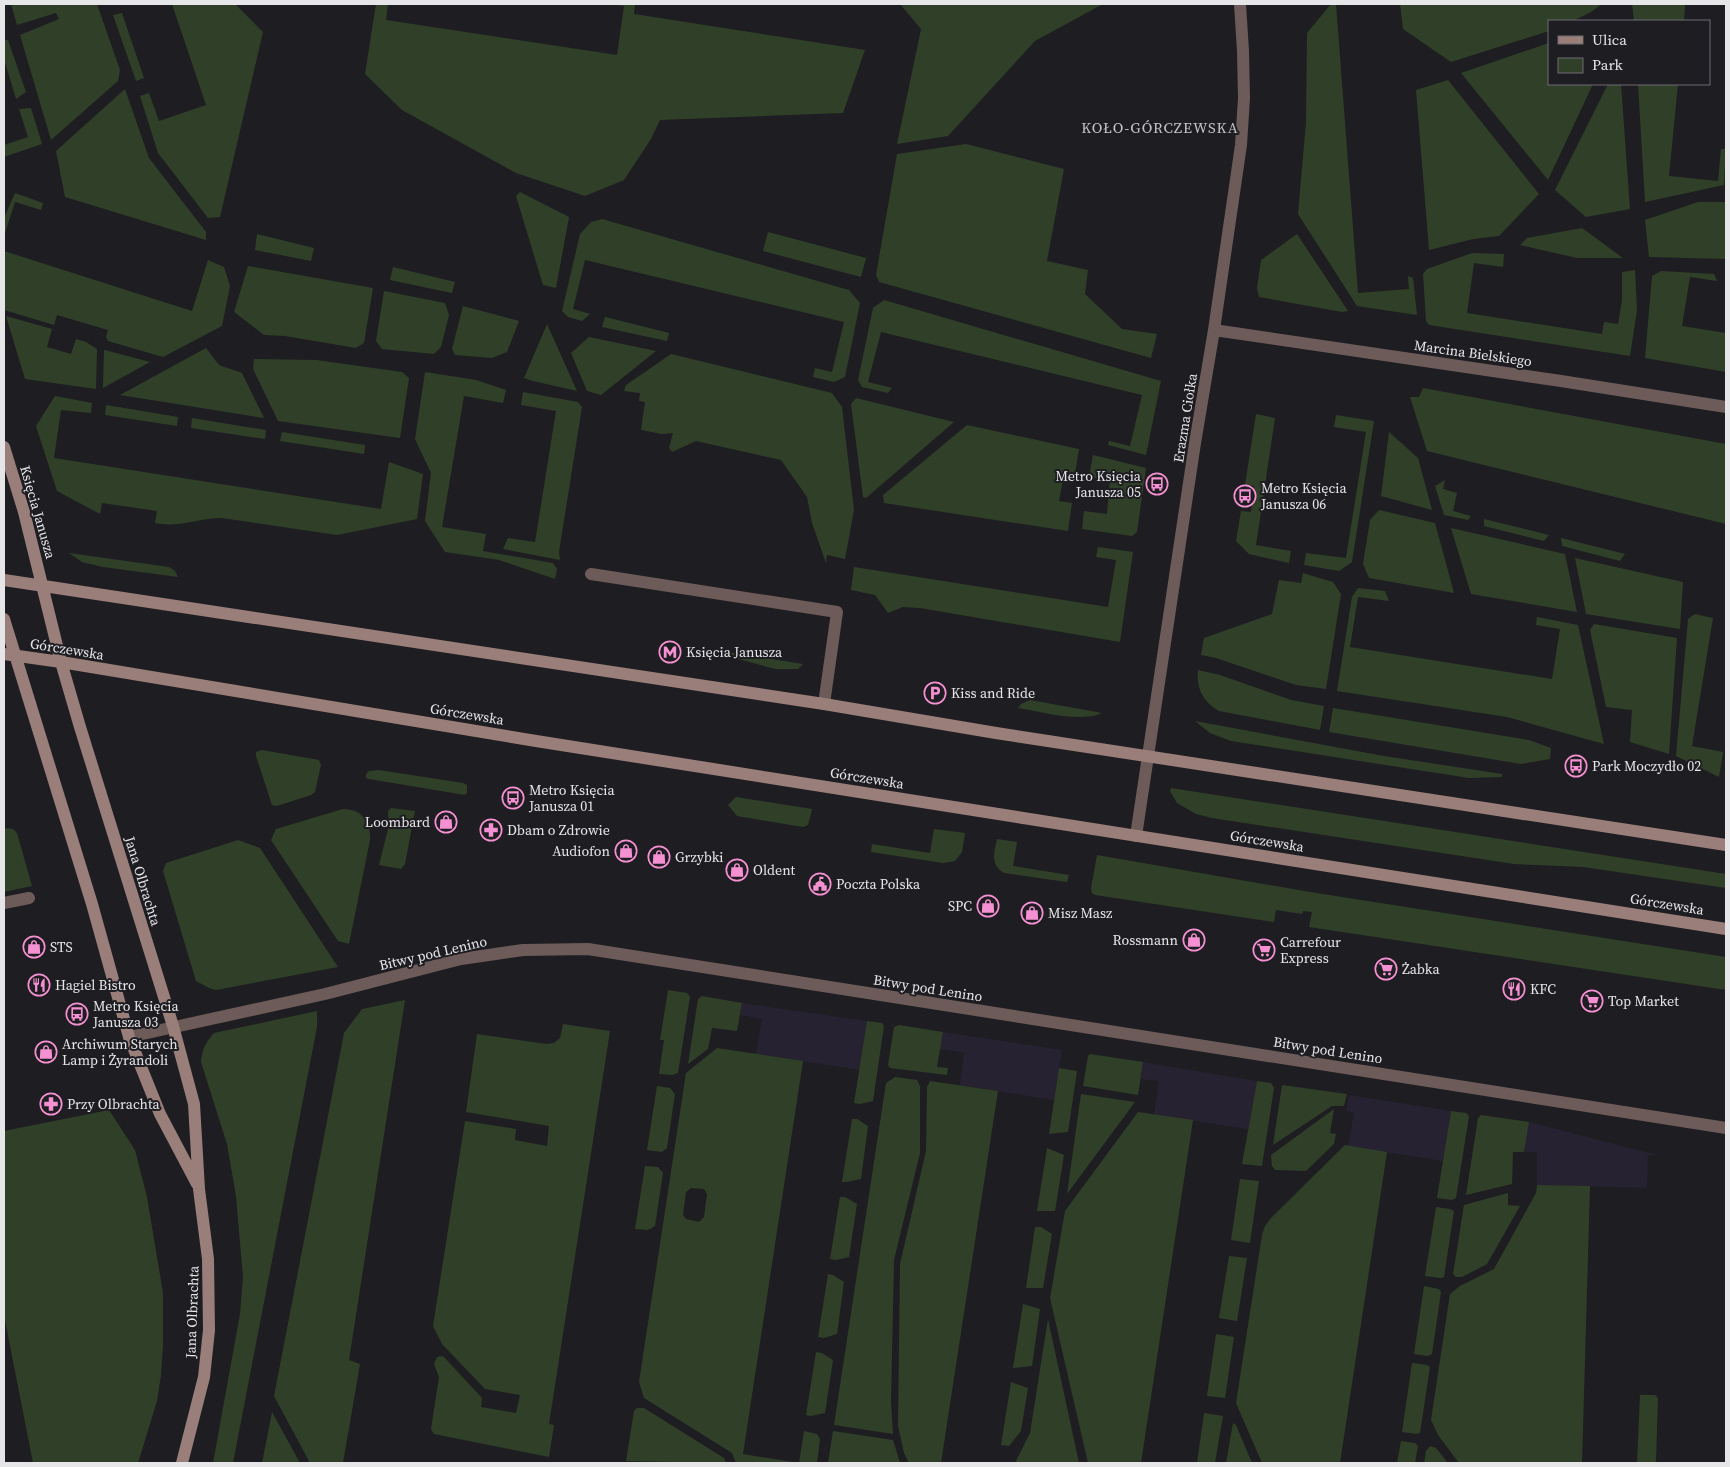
<svg xmlns="http://www.w3.org/2000/svg" width="1730" height="1467" viewBox="0 0 1730 1467" font-family="'Source Serif 4',serif">
<style>
.industrial{fill:#262232}
.green{fill:#304028;fill-rule:evenodd}
.lines{fill:none;stroke-linecap:round;stroke-linejoin:round}
.lane{stroke:#6c5b58;stroke-width:12}
.street{stroke:#6c5b58;stroke-width:12}
.secondary{stroke:#9a7e79;stroke-width:12}
.labels{text-anchor:middle;stroke-width:4;stroke-linejoin:round;paint-order:stroke}
.street-label{font-size:14px;fill:#e6e6e9;stroke:#1e1d22}
.poi-label{font-size:14px;fill:#e6e6e9;stroke:#1e1d22;text-anchor:start}
.neighbourhood-label{font-size:15px;letter-spacing:1px;fill:#c3c3c8;stroke:#1e1d22}
</style>
<rect width="100%" height="100%" fill="#1e1d22"/>
<path class="industrial" d="M742,1003L867,1021L860,1070L756,1054L762,1019L740,1015Z
M943,1032L1062,1050L1054,1100L960,1085L964,1053L940,1049Z
M1143,1062L1257,1081L1248,1129L1154,1115L1159,1081L1141,1079Z
M1349,1095L1451,1111L1443,1161L1348,1146L1354,1113L1346,1111Z
M1529,1122L1661,1156L1648,1155L1647,1188L1537,1185V1152H1524Z"/>
<path class="green" d="M11,4H97L120,70L118,81L51,140L20,35L59,19L56,13L17,25Z
M172,4H235L263,32L220,217L208,218L158,153L140,96L149,93L159,121L206,105Z
M376,4H388L386,20L617,55L624,6L609,4H635L634,14L865,50L843,113L660,120L651,139L624,180L585,196L516,173L402,110L365,74Z
M900,4H1103L1035,41L948,136L897,144L921,29Z
M1331,4H1336L1358,293L1409,289L1408,276L1413,278L1417,315L1357,306L1298,214L1306,122L1307,33Z
M1400,4H1602L1591,12L1573,21H1549V31L1451,62L1403,29Z
M1632,4H1685L1684,21H1634Z
M122,13L144,78L136,81L113,15Z
M4,40H8L26,92L16,99L4,59Z
M1549,43V84H1593L1548,180L1461,73Z
M1448,80L1539,194L1499,236L1473,239L1429,250L1416,90Z
M1608,84H1621L1630,209L1586,217L1555,190Z
M1638,84H1678L1669,176L1718,181L1721,149H1726L1724,185L1645,202Z
M125,89L149,158L206,232V240L65,197L56,151Z
M31,108L42,144L4,157V145L28,137L19,109Z
M966,144L1064,169L1047,261L1088,270L1085,294L1122,329L1157,334L1151,358L879,282L876,275L897,154Z
M520,192L569,217L556,288L543,285L516,196Z
M15,193L43,203L41,210L15,202L4,236V218Z
M1698,202H1726V259L1649,257L1645,220Z
M602,219L849,290L860,303L845,377L834,382L813,377L815,368L832,372L844,322L585,260L573,309L590,314L582,321L568,317L562,311L580,234L591,222Z
M1582,228L1623,258H1577L1520,245L1527,238Z
M768,232L866,258L861,277L763,251Z
M257,234L314,248L311,261L255,250Z
M1297,234L1348,311L1342,312L1259,297L1257,288L1261,260Z
M4,251L192,311L208,260L224,267L230,286L222,326L163,357L108,341L106,337L108,330L57,315L54,325L4,310Z
M1472,253L1504,254L1503,267L1474,263L1467,313L1602,334L1604,322L1618,324L1622,300V272L1635,270L1637,310L1630,356L1429,325L1426,321L1423,274L1427,269Z
M248,266L373,288L364,343L356,348L285,336L264,335L234,312Z
M393,267L455,282L452,293L390,280Z
M1661,271L1714,274L1717,281L1690,277L1682,326L1726,333V372L1645,358L1652,276Z
M384,291L445,303L449,315L441,347L434,354L382,349L376,341Z
M884,300L1161,381L1146,455L1108,445L1109,441L1130,446L1142,395L881,332L868,382L892,388L888,393L862,387L858,380L873,308Z
M463,306L519,321L507,352L492,358L455,355L452,349Z
M6,316L52,329L47,347L71,354L76,339L86,342L97,349L96,389L25,379Z
M605,317L669,333L667,341L602,327Z
M547,324L577,391L533,381L524,378Z
M589,337L656,351L601,395L587,391L571,353Z
M206,348L219,365L242,373L264,418L120,395Z
M104,350H105L150,362L103,388Z
M671,354L832,393L842,407L854,510L845,559L827,555L826,563L812,523L807,497L781,460L696,441L672,452L669,448L673,433L662,434L641,430L645,402L639,401L640,393L624,391L626,385Z
M254,359L316,360L402,372L409,378L400,438L278,421L253,369Z
M425,372L476,380L506,390L503,403L464,396L442,527L486,534L483,551L553,563L557,569L555,579L499,560L445,552L425,521L431,473L415,439Z
M1423,388L1726,444V524L1427,451L1410,397H1419Z
M523,392L578,402L582,407L559,552L560,560L503,549L508,538L535,542L556,411L521,405Z
M55,396L92,403L91,413L61,410L54,458L381,509L389,462L423,474L417,519L337,535L222,518C198,518 181,528 155,523L157,511L102,503L100,514L57,491L36,426Z
M856,398L954,422L866,498L863,497L851,404Z
M106,405L178,417L177,426L105,415Z
M1256,414L1275,418L1256,545L1291,551L1289,563L1249,554L1236,541L1241,511L1251,512L1254,486L1245,485Z
M1336,415L1374,421L1352,562L1339,571L1304,565L1306,553L1346,558L1366,432L1334,427Z
M192,418L266,430L265,439L191,428Z
M967,425L1079,449L1074,480L1063,479L1059,501L1072,503L1068,531L884,503L883,495Z
M282,432L365,445L364,454L280,441Z
M1389,432L1418,458L1432,510L1381,496Z
M1093,455L1146,468L1137,532L1132,536L1082,529L1084,511L1107,514L1110,480L1089,477Z
M1445,480L1443,489L1457,493L1453,511L1471,516L1468,520L1444,515L1435,486Z
M1379,510L1435,523L1454,593L1369,578L1363,564L1370,520Z
M1484,519L1549,535L1544,541L1484,526Z
M1451,528L1565,554L1577,612L1471,594Z
M1561,538L1625,554L1620,561L1562,546Z
M1098,547L1133,552L1120,642L920,608L903,607L888,613L875,595L851,590L854,567L1108,607L1116,560L1096,557Z
M69,553L169,567L175,571L178,577L103,567L82,562Z
M1575,558L1683,582L1680,629L1586,614Z
M1303,573L1333,582L1341,594L1326,689L1296,685L1216,658L1201,655L1204,638L1272,614L1279,580L1301,583Z
M1358,588L1385,591L1389,601L1358,597L1350,647L1552,679L1560,629L1536,625L1537,617L1578,625L1604,744L1507,717L1337,691L1352,597Z
M1695,614L1713,618L1692,746L1723,752L1719,777L1676,756L1688,619Z
M1594,624L1677,638L1669,754L1630,742L1632,710L1606,707L1590,630Z
M728,652L803,664L798,669H775L724,655Z
M1198,670L1220,675L1291,700L1324,706L1320,730L1219,711C1203,702 1196,689 1198,670Z
M1030,700L1102,713C1079,723 1043,712 1018,708L1021,704Z
M1333,708L1529,740L1551,748L1550,759L1521,764L1329,732Z
M1195,721L1384,756L1502,774V777L1469,778L1231,741L1210,733Z
M262,750L319,760L321,765L315,792L311,795L277,806L272,805L256,756V752Z
M379,770L463,783L467,785V793L465,795L369,779L366,778V774L369,771Z
M1171,788L1726,874V888L1583,867L1514,864L1212,818L1196,814L1177,803L1170,791Z
M736,797L812,809L808,825L803,827L737,816L728,805Z
M391,808L415,811L405,864L401,869L379,865L389,825L388,811Z
M343,809C362,809 371,822 370,840L349,944L338,941L271,840L276,829Z
M8,828L13,829L17,833L32,886L4,892V829Z
M934,829L965,833L962,852L955,861L943,863L871,852L872,844L930,853Z
M997,839L1017,842L1013,866L1069,875L1067,882L1004,873C990,865 994,852 997,839Z
M238,840L260,848L338,967L216,990L209,988L196,981L163,871L166,863Z
M1097,855L1310,892L1726,957V990L1309,927L1312,912L1303,911L1302,914L1276,910L1274,922L1095,895L1092,893L1091,888Z
M668,990L687,993L690,997L678,1073L672,1075L659,1074L664,1040H660Z
M702,996L742,1003L737,1031L712,1028L708,1049L688,1064L698,999Z
M405,1000L349,1360L360,1364L343,1463H310L274,1396L344,1033L362,1009Z
M317,1011V1027L233,1463H213L240,1314L243,1277L236,1196L227,1144L201,1062C202,1049 206,1042 214,1033Z
M867,1021L882,1023L884,1026L873,1101L860,1104L854,1103Z
M563,1024L610,1031L549,1424L554,1425L549,1457L434,1434L431,1429L439,1377L434,1364L437,1357L442,1356L444,1357L482,1398L481,1407L516,1413L520,1395L485,1389L442,1344L433,1326L465,1121L516,1129L515,1140L547,1146L549,1126L466,1112L477,1034L547,1044L554,1043L560,1038Z
M899,1025L943,1032L937,1067L948,1068L947,1075L890,1068L888,1065L894,1027Z
M717,1048L803,1061L743,1454L799,1463L804,1431L817,1434L820,1439L817,1463H736L732,1453L644,1398L639,1382L686,1073ZM691,1188L704,1189L707,1194L704,1217L699,1222L686,1219L683,1215L686,1192Z
M1090,1054L1143,1062L1138,1095L1083,1086L1088,1056Z
M1059,1068L1077,1071L1068,1132L1049,1134Z
M895,1077L917,1080L920,1086V1153L894,1260L891,1402L893,1434L834,1425L886,1083Z
M930,1081L998,1091L941,1463H909L904,1453L898,1426L900,1264L926,1151L927,1087Z
M1257,1081L1271,1083L1274,1088L1262,1166L1242,1164Z
M1282,1085L1347,1094L1344,1106H1332L1273,1145Z
M657,1086L670,1088L675,1094L667,1148L662,1152L647,1150Z
M1081,1094L1135,1102L1067,1194Z
M1334,1109L1330,1133L1336,1134L1334,1144L1306,1171L1275,1170L1272,1166L1271,1155Z
M109,1110L135,1150L147,1197L163,1293V1346L161,1375L157,1401L138,1463H33L4,1315V1131Z
M1451,1111L1466,1113L1469,1116L1456,1198L1452,1200L1437,1198Z
M1138,1112L1193,1120L1141,1463H1088L1050,1298L1065,1211Z
M1481,1115L1529,1122L1524,1152H1513L1512,1184L1466,1195L1478,1118Z
M852,1119H857L868,1126L861,1179L847,1182H842Z
M1345,1145L1387,1152L1340,1463H1262L1236,1403L1262,1235L1265,1226L1271,1218Z
M1047,1148L1064,1155L1055,1211H1037Z
M645,1166L658,1167L663,1173L655,1226L648,1230L635,1229Z
M1240,1179L1259,1181L1250,1243L1231,1240Z
M1537,1185L1590,1186L1582,1463H1459L1438,1435L1431,1420L1450,1294L1460,1286L1494,1269L1536,1193Z
M1508,1193V1205L1520,1206L1487,1264L1462,1277H1456L1453,1274L1464,1205Z
M840,1197H845L857,1204L849,1257L836,1260L830,1259Z
M1436,1207L1450,1209L1454,1211L1444,1277L1440,1278L1425,1276Z
M1035,1227H1041L1052,1234L1043,1288H1026Z
M1229,1256L1247,1258L1237,1321L1219,1318Z
M828,1274L833,1275L844,1282L837,1334L824,1338L818,1337Z
M1424,1286L1439,1289L1441,1292L1432,1354L1428,1356L1414,1354Z
M1023,1304L1040,1309L1032,1366L1013,1368Z
M1048,1319L1079,1463H1015L1030,1433Z
M1216,1334L1234,1337L1225,1398L1207,1396Z
M816,1352L822,1353L833,1360L825,1413L811,1416L806,1415Z
M1412,1363L1427,1365L1430,1367L1420,1433L1417,1434L1402,1432Z
M1011,1382L1028,1388L1021,1431L1009,1446L1001,1445Z
M1640,1395H1655L1658,1398L1656,1461L1654,1463H1637Z
M637,1408H644L724,1458L726,1463L626,1461L634,1411Z
M272,1412L300,1463H262Z
M1204,1413L1223,1416L1215,1463H1197Z
M1233,1423L1236,1425L1252,1463H1226Z
M833,1431L893,1440L900,1463H828Z
M1401,1441L1415,1443L1418,1446L1415,1463H1397Z
M1430,1446L1436,1448L1448,1463H1424L1426,1451Z"/>
<g class="lines">
<path class="lane" d="M591,574L837,612L824,704"/>
<path class="street" d="M1214,330L1561,381L1726,407
M1136,836L1195,443L1214,330L1241,145L1244,98L1243,51L1240,4
M4,903L29,898
M129,1037L325,994L461,959L523,950L588,949L1726,1128"/>
<path class="secondary" d="M4,447L24,512L61,662L80,727L173,1026L194,1104L199,1189L208,1259L209,1330L204,1377L182,1463
M4,580L824,704L996,733L1726,845
M4,619L92,904L129,1037L160,1114L197,1184
M4,654L61,662L536,741L1726,929"/>
</g>
<defs>
<g id="bus-ring" transform="scale(1.125)"><circle r="9.5" fill="#1e1d22" stroke="#f591d2" stroke-width="1.5"/><path d="M-5-6H5V4H4V6H2V4H-2V6H-4V4H-5ZM-3.5-4V0h7V-4ZM-3.5 1.2v1.5H-2V1.2ZM2 1.2v1.5H3.5V1.2Z" fill="#f591d2"/></g>
<g id="metro-ring" transform="scale(1.125)"><circle r="9.5" fill="#1e1d22" stroke="#f591d2" stroke-width="1.5"/><path d="M-5.5 5V-5H-3L0 0L3-5H5.5V5H3V-.5L0 4L-3-.5V5Z" fill="#f591d2"/></g>
<g id="parking-ring" transform="scale(1.125)"><circle r="9.5" fill="#1e1d22" stroke="#f591d2" stroke-width="1.5"/><path d="M-3.5-5.5H1a3.5 3.5 0 0 1 0 7H-1V5.5H-3.5ZM-1-3.4V-.6H.8a1.4 1.4 0 0 0 0-2.8Z" fill="#f591d2"/></g>
<g id="shop-ring" transform="scale(1.125)"><circle r="9.5" fill="#1e1d22" stroke="#f591d2" stroke-width="1.5"/><path d="M-5-2.5h2.3a2.7 3.5 0 0 1 5.4 0H5L5.5 6h-11ZM-1.5-2.5h3a1.5 2.3 0 0 0-3 0Z" fill="#f591d2"/></g>
<g id="pharmacy-ring" transform="scale(1.125)"><circle r="9.5" fill="#1e1d22" stroke="#f591d2" stroke-width="1.5"/><path d="M-2-6h4v4h4v4h-4v4h-4v-4h-4v-4h4Z" fill="#f591d2"/></g>
<g id="civic-ring" transform="scale(1.125)"><circle r="9.5" fill="#1e1d22" stroke="#f591d2" stroke-width="1.5"/><path d="M-.6-6.5H3V-4.5H.6V-3L4-1V1h2V6H-6V1h2V-1L-.6-3ZM-1.2 2.5V6h2.4V2.5Z" fill="#f591d2"/></g>
<g id="supermarket-ring" transform="scale(1.125)"><circle r="9.5" fill="#1e1d22" stroke="#f591d2" stroke-width="1.5"/><path d="M-6-5.5h2.5l.6 2H6L4.5 2H-2.5L-4.4-4H-6ZM-1.5 3.2a1.3 1.3 0 1 0 .1 0ZM3 3.2a1.3 1.3 0 1 0 .1 0Z" fill="#f591d2"/></g>
<g id="restaurant-ring" transform="scale(1.125)"><circle r="9.5" fill="#1e1d22" stroke="#f591d2" stroke-width="1.5"/><path d="M-5-6h1v4h1v-4h1v4h1v-4h1v5L-1.5 .5V6h-2V.5L-5-1ZM5-6V6H3V1.5H1.5Q1.5-4 5-6Z" fill="#f591d2"/></g>
</defs>
<g fill-rule="evenodd">
<use href="#bus-ring" x="1157" y="484"/>
<use href="#bus-ring" x="1245" y="496"/>
<use href="#metro-ring" x="670" y="652"/>
<use href="#parking-ring" x="935" y="693"/>
<use href="#bus-ring" x="1576" y="766"/>
<use href="#bus-ring" x="513" y="798"/>
<use href="#shop-ring" x="446" y="822"/>
<use href="#pharmacy-ring" x="491" y="830"/>
<use href="#shop-ring" x="626" y="851"/>
<use href="#shop-ring" x="659" y="857"/>
<use href="#shop-ring" x="737" y="870"/>
<use href="#civic-ring" x="820" y="884"/>
<use href="#shop-ring" x="988" y="906"/>
<use href="#shop-ring" x="1032" y="913"/>
<use href="#shop-ring" x="1194" y="940"/>
<use href="#shop-ring" x="34" y="947"/>
<use href="#supermarket-ring" x="1264" y="950"/>
<use href="#supermarket-ring" x="1386" y="969"/>
<use href="#restaurant-ring" x="39" y="985"/>
<use href="#restaurant-ring" x="1514" y="989"/>
<use href="#supermarket-ring" x="1592" y="1001"/>
<use href="#bus-ring" x="77" y="1014"/>
<use href="#shop-ring" x="46" y="1052"/>
<use href="#pharmacy-ring" x="51" y="1104"/>
</g>
<g class="labels">
<g class="street-label">
<text transform="translate(1473 353) rotate(8)" y="5">Marcina Bielskiego</text>
<text transform="translate(1185 418) rotate(-81)" y="5">Erazma Ciołka</text>
<text transform="translate(38 512) rotate(74)" y="5">Księcia Janusza</text>
<text transform="translate(67 649) rotate(9)" y="5">Górczewska</text>
<text transform="translate(467 714) rotate(9)" y="5">Górczewska</text>
<text transform="translate(867 778) rotate(9)" y="5">Górczewska</text>
<text transform="translate(1267 841) rotate(9)" y="5">Górczewska</text>
<text transform="translate(143 881) rotate(73)" y="5">Jana Olbrachta</text>
<text transform="translate(1667 904) rotate(9)" y="5">Górczewska</text>
<text transform="translate(433 953) rotate(-13)" y="5">Bitwy pod Lenino</text>
<text transform="translate(928 988) rotate(9)" y="5">Bitwy pod Lenino</text>
<text transform="translate(1328 1050) rotate(9)" y="5">Bitwy pod Lenino</text>
<text transform="translate(192 1312) rotate(-88)" y="5">Jana Olbrachta</text>
</g>
<g class="poi-label">
<text x="1141" y="481" text-anchor="end">Metro Księcia<tspan x="1141" dy="16">Janusza 05</tspan></text>
<text x="1261" y="493">Metro Księcia<tspan x="1261" dy="16">Janusza 06</tspan></text>
<text x="686" y="657">Księcia Janusza</text>
<text x="951" y="698">Kiss and Ride</text>
<text x="1592" y="771">Park Moczydło 02</text>
<text x="529" y="795">Metro Księcia<tspan x="529" dy="16">Janusza 01</tspan></text>
<text x="430" y="827" text-anchor="end">Loombard</text>
<text x="507" y="835">Dbam o Zdrowie</text>
<text x="610" y="856" text-anchor="end">Audiofon</text>
<text x="675" y="862">Grzybki</text>
<text x="753" y="875">Oldent</text>
<text x="836" y="889">Poczta Polska</text>
<text x="972" y="911" text-anchor="end">SPC</text>
<text x="1048" y="918">Misz Masz</text>
<text x="1178" y="945" text-anchor="end">Rossmann</text>
<text x="1280" y="947">Carrefour<tspan x="1280" dy="16">Express</tspan></text>
<text x="50" y="952">STS</text>
<text x="1402" y="974">Żabka</text>
<text x="55" y="990">Hagiel Bistro</text>
<text x="1530" y="994">KFC</text>
<text x="1608" y="1006">Top Market</text>
<text x="93" y="1011">Metro Księcia<tspan x="93" dy="16">Janusza 03</tspan></text>
<text x="62" y="1049">Archiwum Starych<tspan x="62" dy="16">Lamp i Żyrandoli</tspan></text>
<text x="67" y="1109">Przy Olbrachta</text>
</g>
<g class="neighbourhood-label">
<text x="1160" y="133">KOŁO-GÓRCZEWSKA</text>
</g>
</g>
<rect width="1730" height="1467" fill="none" stroke="#e6e6e9" stroke-width="10"/>
<rect x="1548" y="20" width="162" height="65" fill="#1e1d22" stroke="#6e6d72"/>
<rect x="1558" y="36" width="25" height="8" fill="#9a7e79" stroke="#6e6d72"/>
<text x="1592" y="45" font-size="15" fill="#e6e6e9">Ulica</text>
<rect x="1558" y="58" width="25" height="15" fill="#304028" stroke="#6e6d72"/>
<text x="1592" y="70" font-size="15" fill="#e6e6e9">Park</text>
</svg>
